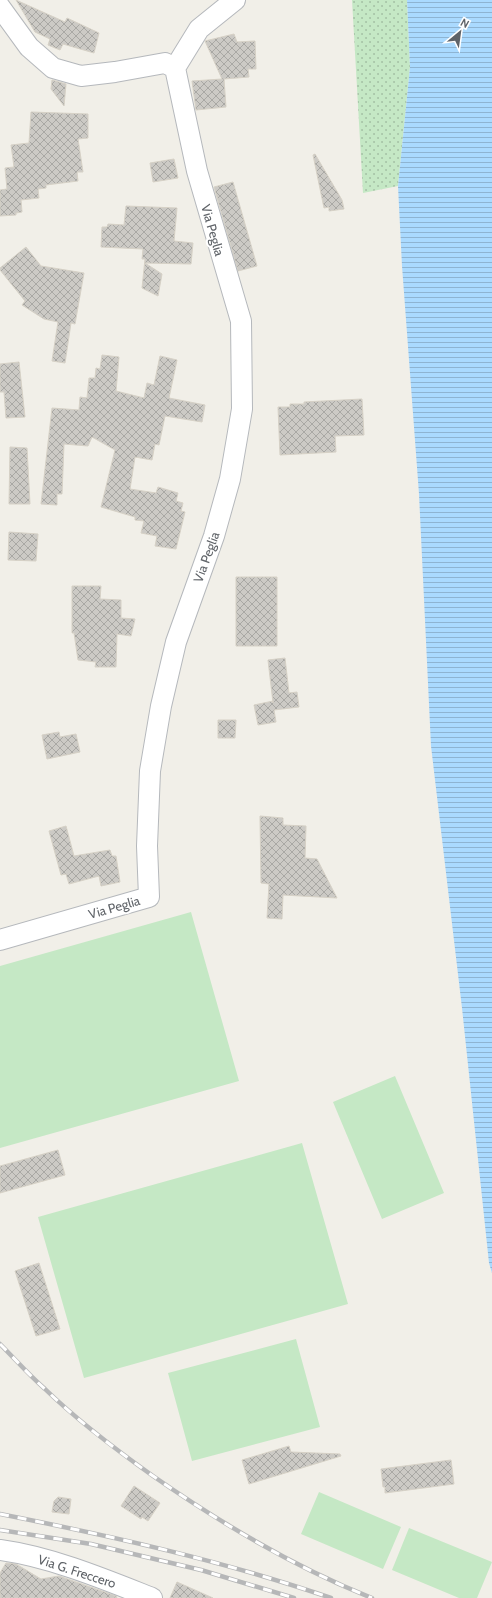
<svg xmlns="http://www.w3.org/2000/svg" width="492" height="1598" viewBox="0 0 492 1598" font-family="Cabin,sans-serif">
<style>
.green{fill:url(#green-dots)}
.pitch{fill:#c5e8c5}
.water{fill:url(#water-rules)}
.building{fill:url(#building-cross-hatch);stroke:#d6d1c6}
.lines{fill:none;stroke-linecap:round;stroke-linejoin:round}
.street-casing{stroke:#b5b8bc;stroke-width:22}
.street{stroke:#fff;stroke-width:20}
.rail-casing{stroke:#b6b7b8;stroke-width:4.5}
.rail{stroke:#fff;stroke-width:3;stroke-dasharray:9;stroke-linecap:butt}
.labels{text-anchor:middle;stroke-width:4;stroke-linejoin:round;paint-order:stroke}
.street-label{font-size:13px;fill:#5f6368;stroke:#fff}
</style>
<defs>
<pattern id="green-dots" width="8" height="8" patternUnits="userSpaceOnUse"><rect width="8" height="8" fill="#c5e8c5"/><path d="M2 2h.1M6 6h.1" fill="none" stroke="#a3c0a4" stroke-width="1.8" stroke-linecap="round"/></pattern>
<pattern id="water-rules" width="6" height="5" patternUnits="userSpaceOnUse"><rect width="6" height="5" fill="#aadaff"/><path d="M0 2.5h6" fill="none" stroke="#8eb4d2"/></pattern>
<pattern id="building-cross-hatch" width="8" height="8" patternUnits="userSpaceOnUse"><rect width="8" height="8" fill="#cccac5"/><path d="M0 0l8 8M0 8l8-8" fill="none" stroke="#a9a8a4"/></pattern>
</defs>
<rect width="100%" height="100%" fill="#f1efe8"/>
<path class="green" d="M352,0H407L410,67L398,186L363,193Z"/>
<path class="pitch" d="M191,912L239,1081L0,1148V966Z
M395,1076L444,1193L382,1219L333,1102Z
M302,1143L348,1304L84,1378L38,1217Z
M296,1339L320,1427L192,1461L168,1373Z
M319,1492L401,1527L383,1569L301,1534Z
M409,1528L492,1562L477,1598H459L392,1570Z"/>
<path class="water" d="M407,0H492V1273L489,1263L462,1008L431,746L419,494L402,266L398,186L410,67Z"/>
<path class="building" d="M16,0L65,22L67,18L99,33L94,53L63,44L60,50L48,45L50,39L35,32Z
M234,34L237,42L255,41L256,69H248L249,77L224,79L226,107L196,110L192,81L222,79L205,41Z
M52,80L66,84L64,106L51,89Z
M31,112L88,114V138L78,139L83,172H77L78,181L46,185V188L38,189L39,198L21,200L22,212L16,213V215L0,216V190L7,189L5,168L14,167L11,145L29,143Z
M315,154L342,200L344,209L329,211V207L324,208L313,155Z
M174,159L178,178L153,182L150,163Z
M233,182L257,266L238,271L214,187Z
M126,206L177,208L174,241L193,243L191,264L145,263L162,274L158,296L142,288L145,259H142L143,249L101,247L102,227H107L108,224L124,225Z
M26,247L41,266L84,273L75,324L71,323L65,363L52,361L58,322L44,319L22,305L25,301L0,270V268Z
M102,355L119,357L116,391L144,398L147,383L154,385L160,356L177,360L169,398L205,405L202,422L165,416L159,445L155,444L152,460L135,457L130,489L156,493L158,487L178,493L176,501L183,503L181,511L185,512L176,549L155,546L157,536L141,533L144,521L135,520V517L101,507L115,450L92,437L88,446L64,444L62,494H57V505L41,504L52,408L79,410L80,397L87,398L89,378H95L96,368L100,369Z
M19,362L25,417L6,418L4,392H0V364Z
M362,399L364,435L335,436L336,452L280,455L278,407H290V404H304V402Z
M10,447L27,448L30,504H9Z
M9,532L38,534L36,561L8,560Z
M236,577H277V646H236Z
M72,586H101L100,599L121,600V618L135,619L131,636L117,634L116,667H95L96,662L78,660L74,633H72Z
M285,658L289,693L297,692L299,707L274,710L276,722L258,725L254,705L273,701V703L268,660Z
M218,720H236L235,738H218Z
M59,732L60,737L76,734L80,752L47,759L42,735Z
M260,816L283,818V825L306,826L305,858L317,859L337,898L283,895L282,919L267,918L269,884L261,883Z
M66,826L74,856L110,850L112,856H116L120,882L101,886L99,876L69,884L66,874L61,875L49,831Z
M58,1150L65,1175L0,1193V1166Z
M39,1263L60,1329L36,1336L15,1271Z
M289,1446L291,1452L340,1454L341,1456L249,1484L242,1460Z
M451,1460L454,1484L385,1493V1487H383L381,1469Z
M134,1486L160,1503L148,1521L142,1517L141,1519L121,1506Z
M58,1497L71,1499L69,1514L52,1512L54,1501Z
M6,1563L16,1564L41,1579L59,1576L116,1596L117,1598H0V1573Z
M177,1582L213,1598H170Z"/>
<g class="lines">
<g class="street-casing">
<path id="street" d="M0,7L29,47L53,68L81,76L115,72L165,63L175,68
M0,940L149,897L147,846L150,771L161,706L176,642L214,536L230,479L242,409L241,321L197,171L175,68L199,29L235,0
M0,1550C51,1557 104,1579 152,1598"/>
</g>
<use href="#street" class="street"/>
<g class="rail-casing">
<path id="rail" d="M0,1344C15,1359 29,1375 45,1389C78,1421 115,1449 153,1476C222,1524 294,1567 372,1598
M0,1514C111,1536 224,1561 331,1598
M0,1530L91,1544L201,1570L294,1598"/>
</g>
<use href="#rail" class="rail"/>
</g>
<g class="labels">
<g class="street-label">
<text transform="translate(213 230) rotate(74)" y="5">Via Peglia</text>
<text transform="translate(206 557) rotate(-70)" y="5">Via Peglia</text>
<text transform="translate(114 907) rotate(-16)" y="5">Via Peglia</text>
<text transform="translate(77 1571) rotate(18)" y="5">Via G. Freccero</text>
</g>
</g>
<g transform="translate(460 32) rotate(29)" stroke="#ffffff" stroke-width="3" paint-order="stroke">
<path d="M0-3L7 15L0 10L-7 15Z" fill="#5f6368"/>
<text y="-6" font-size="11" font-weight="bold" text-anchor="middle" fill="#5f6368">N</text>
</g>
</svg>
